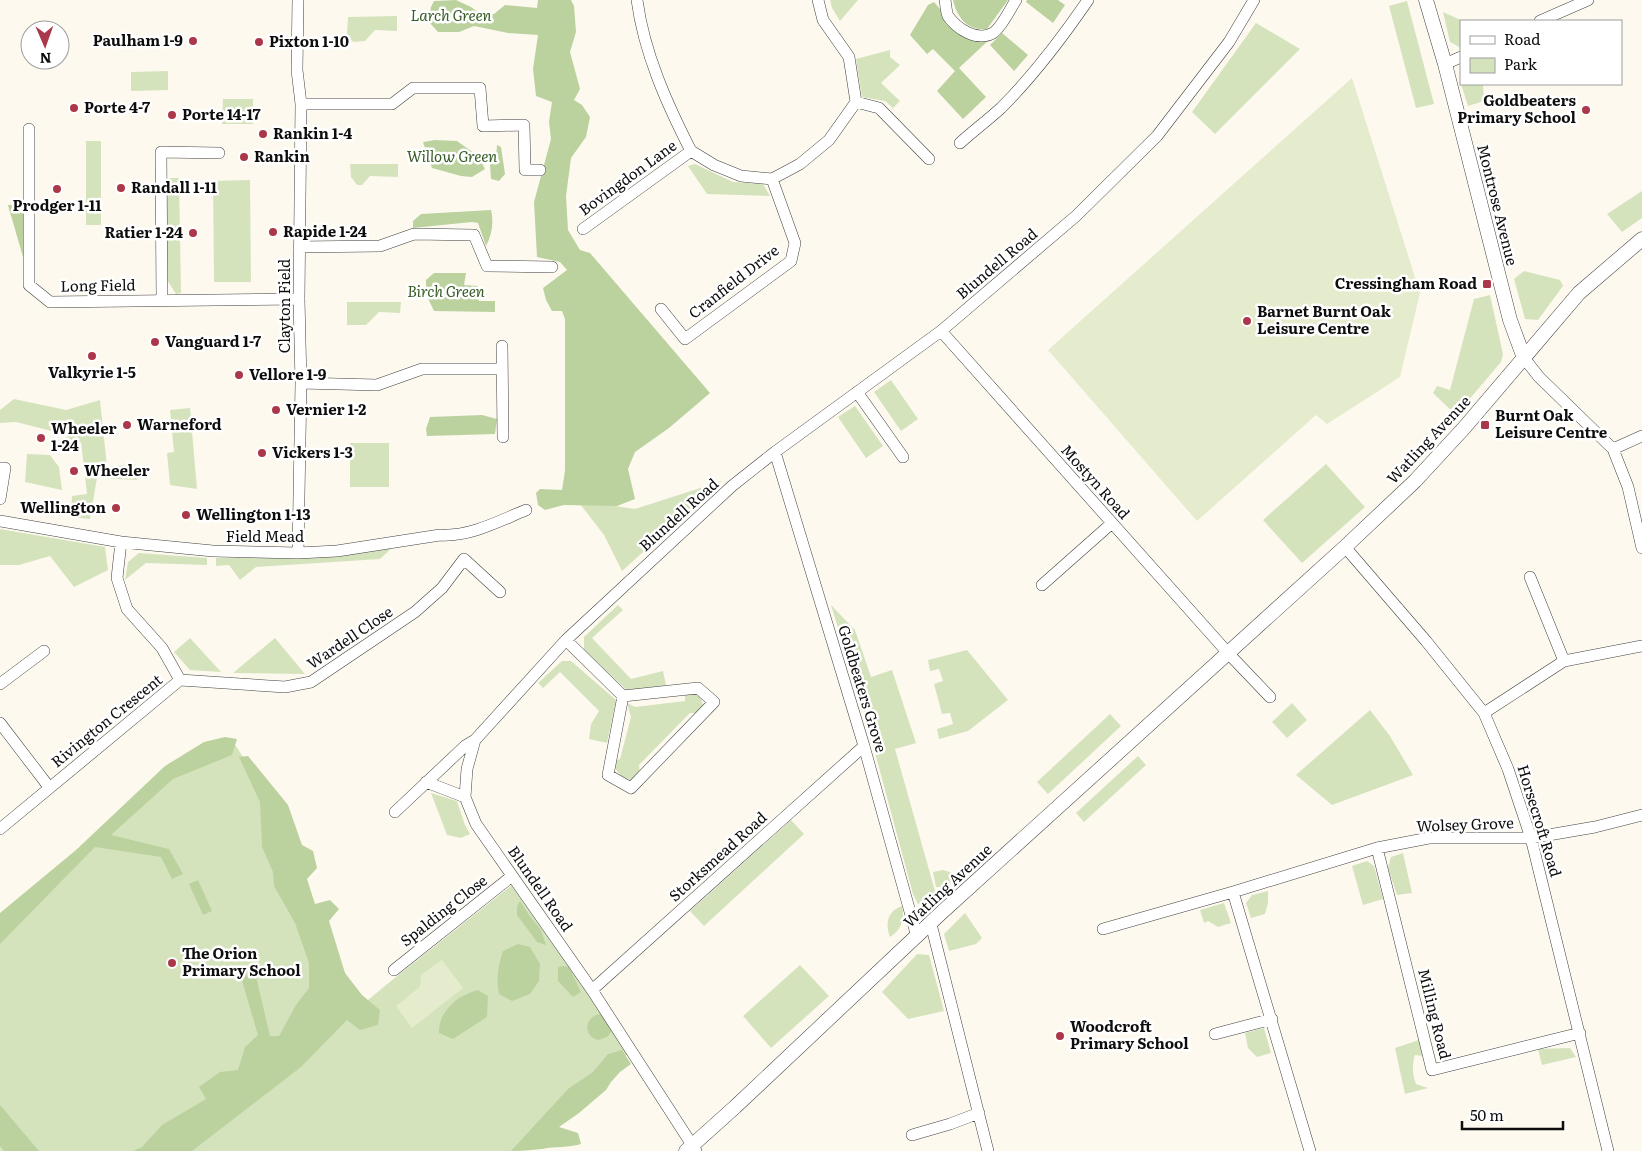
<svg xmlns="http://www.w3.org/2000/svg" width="1642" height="1151" viewBox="0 0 1642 1151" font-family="Literata,serif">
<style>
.green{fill:#d5e3bd}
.forest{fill:#bbd29e}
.pitch{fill:#e5eccd}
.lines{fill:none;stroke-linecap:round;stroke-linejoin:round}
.minor-casing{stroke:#404040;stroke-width:12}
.tertiary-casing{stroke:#404040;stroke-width:15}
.minor{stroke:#fff;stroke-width:11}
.tertiary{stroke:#fff;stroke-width:14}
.poi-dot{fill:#ab374a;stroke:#fff;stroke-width:2}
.labels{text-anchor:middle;stroke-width:5;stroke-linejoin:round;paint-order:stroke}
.park-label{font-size:15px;font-style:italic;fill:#375c26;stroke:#fff}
.poi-label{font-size:15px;font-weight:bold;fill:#0d0d0d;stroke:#fff;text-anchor:start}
.street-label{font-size:15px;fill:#0d0d0d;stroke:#fff}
</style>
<rect width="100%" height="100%" fill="#fdf9ef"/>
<path class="green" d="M830,0H858L840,21L832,8Z
M1407,1L1434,104L1416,108L1389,6Z
M1443,12L1463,21H1461V48L1450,42Z
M397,16V31L375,30L365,41L353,42L347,35L348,17Z
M1256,23L1300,49L1215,134L1192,112Z
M890,50V57L900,65L881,83L900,101L893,108L885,101L862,97L856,59Z
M168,71V90L131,91V72Z
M1461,84H1483L1484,101L1468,106Z
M223,99H253V124H222Z
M86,141H101V225H86Z
M350,164H398V177L370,176L362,185H357L351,177Z
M695,164L733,182L763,184L770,196L707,194L688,166Z
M167,178H179L181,293L176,294L167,280Z
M250,180L251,282H214L213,181Z
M1642,191V218L1622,232L1607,214Z
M1524,271L1560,280L1563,286L1538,320L1525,319L1514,279Z
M1490,295L1503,354L1501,362L1456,415L1433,393L1437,386L1450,390L1474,299Z
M347,302H401L400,313L379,312L366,325H347Z
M891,380L918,419L901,431L874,392Z
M14,399L66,410L100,400L107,467L135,464L137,480L97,478L90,519L71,517L72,496L87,494L81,442L65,445L67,435L16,422L0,423V410Z
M855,406L883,446L866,458L838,417Z
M190,408L197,489L170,485L167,453L174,452L170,410Z
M350,443H389V487H350Z
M27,454L50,455L59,467L62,490L25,482Z
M1326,464L1365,507L1302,563L1263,520Z
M722,481L622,571L604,535L577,500L635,509Z
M0,529L105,547L108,570L74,587L50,556L19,565H0Z
M393,547L380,559L256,567L240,580L229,565L216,566V558L321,556Z
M139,553L207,558V565L146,563L125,580L128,562Z
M618,605L623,610L592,638L631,679L663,671L666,685L629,692L584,650V637Z
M831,605L855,630L871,677L892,670L916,743L895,749L935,891L930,900L918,904L913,894L864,712Z
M190,638L221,672L190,670L174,652Z
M275,638L305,674L233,673Z
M967,650L1008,700L968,731L939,739L937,729L953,724L950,713L942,714L934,684L943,681L939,669L930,671L928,660Z
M562,661H571L616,700L607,743L589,739L591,724L599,711L560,672L543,688L538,683Z
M693,694L701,697L703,707L697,713H690L639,765L640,774L631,780C621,777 615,773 614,761L620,759L631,717L627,703L635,707L685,701V695Z
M1292,703L1307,720L1287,738L1272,722Z
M1370,710L1390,736L1413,775L1332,805L1296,775Z
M1110,714L1121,726L1048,794L1037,782Z
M234,743L275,806L349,1016L386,985L517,881L631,1051L521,1151H0V921L177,767Z
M1138,756L1146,765L1084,822L1076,813Z
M431,793L457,801L465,825L470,834L461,838L447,835Z
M791,820L804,834L704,926L690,911Z
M1403,853L1412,893L1397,895L1388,868L1391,857Z
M1367,861L1374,866L1383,899L1363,905L1352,866Z
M943,870L950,872L955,879L945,887H936L933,872Z
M1268,891V903L1265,914L1251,918L1246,903L1252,895Z
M1224,903L1231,923L1218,927L1208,921L1204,923L1200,910Z
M902,906C905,919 902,929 890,937C885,924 887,911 902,906Z
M965,913L982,938L976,944L949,951L944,934Z
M917,954L929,955L944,1011L908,1019L882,992Z
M800,965L829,996L771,1048L743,1016Z
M1264,1028L1271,1053L1257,1057L1248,1048L1245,1033Z
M1419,1040L1423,1056L1415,1055C1412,1065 1412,1073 1416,1084L1428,1088L1405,1094L1395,1048Z
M1570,1048L1576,1057L1542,1065L1538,1049Z"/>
<path class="forest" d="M456,0L471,7L482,15L494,14L505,5L537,8L538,0H571L574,6L576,32L570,52L580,89L574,100L582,105L590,117L586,137L571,158L566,196L568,230L580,250L590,253L710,393L669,428L635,452L628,469L635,499L617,506L564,505L545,510L538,505L536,493L540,489L562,490L565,471V319L562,311H552L546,300L543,288L567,270L560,262L537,257L534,202L551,139L549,122L552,102L536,96L533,69L538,35L508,33L474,26L459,32H438L429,22L431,7L434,1Z
M953,0H1008L987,29C968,31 957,18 953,0Z
M1027,0H1058L1065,5L1053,23L1026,2Z
M934,2L941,10L946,24L960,35L976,42L991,38L959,68L986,97L963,119L937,91L955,71L933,49L927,54L910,35L928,5Z
M1002,33L1028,55L1014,71L990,45Z
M435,140L457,141L478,156L485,169L472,177L461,176L432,168L423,142Z
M497,145L501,147L505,174L499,181L491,179L490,164L496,159Z
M8,205H24L25,264Z
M491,210C494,222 492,235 486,246L478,223L472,222L413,228V221L421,214Z
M434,273H466L464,285L478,286L479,301H495V312L434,311L426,294V280Z
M482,415L497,419L495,434L427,436L426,429L430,417Z
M225,737L237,739L232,755L173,779L111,835L169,849L183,874L172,879L161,857L95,847L0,944V913L76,850L165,766L204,742Z
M248,756L288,805L302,845L313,851L317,868L307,879L315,904L330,900L339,909L329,921L345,973L362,995L380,1010L378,1025L360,1030L347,1020L301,1067L192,1151H133L142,1147L162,1125L206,1099L199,1087L220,1072L238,1070L245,1047L258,1035L240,974L249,969L256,976L270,1036H279L296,1005L309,988V963L295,923L274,886L273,872L262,847L260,802L239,757Z
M198,880L212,911L203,915L189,884Z
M520,901L529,915L541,930L546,945L537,942L517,915V906Z
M518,944L530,947L540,964L539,981L530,994L512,1001L499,994C496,978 498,966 503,951Z
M563,966L569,967L581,992L573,997L558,981V967Z
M478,990L488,996L487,1017L453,1039L439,1033C438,1011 458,995 478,990Z
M600,1014L604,1015L612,1031L607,1037L598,1040C583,1036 584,1017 600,1014Z
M622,1050L631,1064L620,1072L611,1082L606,1090L579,1113L559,1127L578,1133L581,1144C568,1148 556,1146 542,1149C531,1150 522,1151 511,1151L568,1089L593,1072L608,1054Z
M0,1105L39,1151H4L0,1146Z"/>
<path class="pitch" d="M1352,78L1420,293L1400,377L1327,424L1316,415L1197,521L1048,350Z
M442,960L463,988L412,1028L396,1006L420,987L421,975Z"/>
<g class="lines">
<g class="minor-casing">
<path id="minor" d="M637,0C644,53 667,104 691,151
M945,0C946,5 946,12 948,16C957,29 977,42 993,33C1002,27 1010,9 1016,0
M1540,21L1588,0
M1445,64L1461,57
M856,102L879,108L929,159
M301,104H392L413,88H480L483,126L524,125L525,170H540
M29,129V285L50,302L299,299
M960,143C973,131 988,120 1001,108C1034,75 1062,38 1088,0
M691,151L714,165L741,176L772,179L800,164L829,140L856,102L849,57L823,20L818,0
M583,229L691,151
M299,247L380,246L414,234L474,235L487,266L552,267
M162,300L161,152L219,153
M661,309L685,339L791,261L795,243L772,179
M941,331L1228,653L1270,697
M502,346L503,437
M1524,358L1539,377L1613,449L1628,487L1642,548
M301,383L377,385L422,369H502
M857,392L903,457
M1613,449L1642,436
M775,452L864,746L917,937
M0,468H5L0,499
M0,521L121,542L213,551L298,553L337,551L440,535C470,537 499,521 526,510
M121,542L117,578L127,609L162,648L180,680
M1345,547L1426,641L1484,713L1508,769L1531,838L1608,1151
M298,553L301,383L299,299L301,104L297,70L298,0
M1530,577L1564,661
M1042,585L1112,523
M566,640L623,696L698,688L714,702L631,788L608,775L623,696
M180,680L285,687L311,682L415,612L442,588L464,559L500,592
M0,684L44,651
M1484,713L1564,661L1642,646
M0,723L49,787
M426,782L465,797
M395,812L465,746L475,740
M0,829L180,680
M1377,848L1432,1070L1580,1033
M1233,892L1310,1151
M931,924L988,1151
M1103,929L1233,892L1377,848L1429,838H1531L1595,827L1642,815
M394,970L512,876
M592,990L864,746
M1215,1034L1272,1019
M912,1135L950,1124L979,1113
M696,1151L592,990L476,824L465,797L467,769L475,740L566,640L732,486L775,452L941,331L1076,216L1157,136L1229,42L1254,0"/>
</g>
<g class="tertiary-casing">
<path id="tertiary" d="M1426,0L1445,64L1510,320L1524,358
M686,1151L735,1107L941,913L1345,547L1415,481L1464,428L1579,293L1642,239"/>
</g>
<use href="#minor" class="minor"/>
<use href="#tertiary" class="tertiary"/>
</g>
<g class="poi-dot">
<circle cx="193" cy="41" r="5"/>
<circle cx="259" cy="42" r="5"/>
<circle cx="74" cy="108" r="5"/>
<circle cx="1586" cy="110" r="5"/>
<circle cx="172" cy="115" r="5"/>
<circle cx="263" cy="134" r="5"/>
<circle cx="244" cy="157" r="5"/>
<circle cx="121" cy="188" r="5"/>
<circle cx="57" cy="189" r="5"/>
<circle cx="273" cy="232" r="5"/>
<circle cx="193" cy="233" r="5"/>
<rect x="1482" y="279" width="10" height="10" rx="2.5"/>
<circle cx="1247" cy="321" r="5"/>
<circle cx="155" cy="342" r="5"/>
<circle cx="92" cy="356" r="5"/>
<circle cx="239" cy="375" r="5"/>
<circle cx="276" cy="410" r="5"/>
<circle cx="127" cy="425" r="5"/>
<rect x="1480" y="420" width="10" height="10" rx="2.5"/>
<circle cx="41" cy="438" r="5"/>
<circle cx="262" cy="453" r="5"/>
<circle cx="74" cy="471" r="5"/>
<circle cx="116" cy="508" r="5"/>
<circle cx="186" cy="515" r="5"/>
<circle cx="172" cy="963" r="5"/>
<circle cx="1060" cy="1036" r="5"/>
</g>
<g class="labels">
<g class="park-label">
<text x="451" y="21">Larch Green</text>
<text x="452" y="162">Willow Green</text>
<text x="446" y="297">Birch Green</text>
</g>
<g class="poi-label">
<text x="183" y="46" text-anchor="end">Paulham 1-9</text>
<text x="269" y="47">Pixton 1-10</text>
<text x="1576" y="106" text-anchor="end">Goldbeaters<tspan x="1576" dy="17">Primary School</tspan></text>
<text x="84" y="113">Porte 4-7</text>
<text x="182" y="120">Porte 14-17</text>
<text x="273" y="139">Rankin 1-4</text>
<text x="254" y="162">Rankin</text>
<text x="131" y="193">Randall 1-11</text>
<text x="57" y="211" text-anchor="middle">Prodger 1-11</text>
<text x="283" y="237">Rapide 1-24</text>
<text x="183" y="238" text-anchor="end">Ratier 1-24</text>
<text x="1477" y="289" text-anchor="end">Cressingham Road</text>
<text x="1257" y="317">Barnet Burnt Oak<tspan x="1257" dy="17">Leisure Centre</tspan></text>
<text x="165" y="347">Vanguard 1-7</text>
<text x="92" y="378" text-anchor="middle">Valkyrie 1-5</text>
<text x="249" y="380">Vellore 1-9</text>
<text x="286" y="415">Vernier 1-2</text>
<text x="1495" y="421">Burnt Oak<tspan x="1495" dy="17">Leisure Centre</tspan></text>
<text x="137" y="430">Warneford</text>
<text x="51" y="434">Wheeler<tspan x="51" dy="17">1-24</tspan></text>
<text x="272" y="458">Vickers 1-3</text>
<text x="84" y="476">Wheeler</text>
<text x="106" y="513" text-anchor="end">Wellington</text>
<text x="196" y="520">Wellington 1-13</text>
<text x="182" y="959">The Orion<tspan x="182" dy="17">Primary School</tspan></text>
<text x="1070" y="1032">Woodcroft<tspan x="1070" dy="17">Primary School</tspan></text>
</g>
<g class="street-label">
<text transform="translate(628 178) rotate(-36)" y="5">Bovingdon Lane</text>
<text transform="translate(1497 205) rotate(76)" y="5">Montrose Avenue</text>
<text transform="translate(997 264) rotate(-40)" y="5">Blundell Road</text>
<text transform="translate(734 282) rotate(-38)" y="5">Cranfield Drive</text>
<text transform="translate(98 286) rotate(-1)" y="5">Long Field</text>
<text transform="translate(285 306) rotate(-90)" y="5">Clayton Field</text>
<text transform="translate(1429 440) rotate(-47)" y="5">Watling Avenue</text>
<text transform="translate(1095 482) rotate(48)" y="5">Mostyn Road</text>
<text transform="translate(679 515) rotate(-42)" y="5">Blundell Road</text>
<text x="265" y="542">Field Mead</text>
<text transform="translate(350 638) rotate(-34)" y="5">Wardell Close</text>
<text transform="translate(862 689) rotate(73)" y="5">Goldbeaters Grove</text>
<text transform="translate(107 721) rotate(-39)" y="5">Rivington Crescent</text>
<text transform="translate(1539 821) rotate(73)" y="5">Horsecroft Road</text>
<text transform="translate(1465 825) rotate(-2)" y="5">Wolsey Grove</text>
<text transform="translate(718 857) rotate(-42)" y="5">Storksmead Road</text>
<text transform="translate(948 886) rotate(-43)" y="5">Watling Avenue</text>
<text transform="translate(540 889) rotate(55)" y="5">Blundell Road</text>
<text transform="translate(444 911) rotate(-38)" y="5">Spalding Close</text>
<text transform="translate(1434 1014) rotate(76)" y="5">Milling Road</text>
</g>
</g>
<rect x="1460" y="20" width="162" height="65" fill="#ffffff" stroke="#9e9e9e"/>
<rect x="1470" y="36" width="25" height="8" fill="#ffffff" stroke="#9e9e9e"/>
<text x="1504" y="45" font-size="15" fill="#0d0d0d">Road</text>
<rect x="1470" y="58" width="25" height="15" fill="#d5e3bd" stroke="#9e9e9e"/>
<text x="1504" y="70" font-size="15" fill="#0d0d0d">Park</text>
<g transform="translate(45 45) rotate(178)"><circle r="24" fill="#ffffff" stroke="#9e9e9e"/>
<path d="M0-4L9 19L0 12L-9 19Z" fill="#ab374a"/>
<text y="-8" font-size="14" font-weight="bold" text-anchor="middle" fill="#0d0d0d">N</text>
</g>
<path d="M1462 1121v8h101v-8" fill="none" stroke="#0d0d0d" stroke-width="2.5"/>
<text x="1470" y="1121" font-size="15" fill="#0d0d0d" stroke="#ffffff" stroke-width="4" paint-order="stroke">50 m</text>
</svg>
